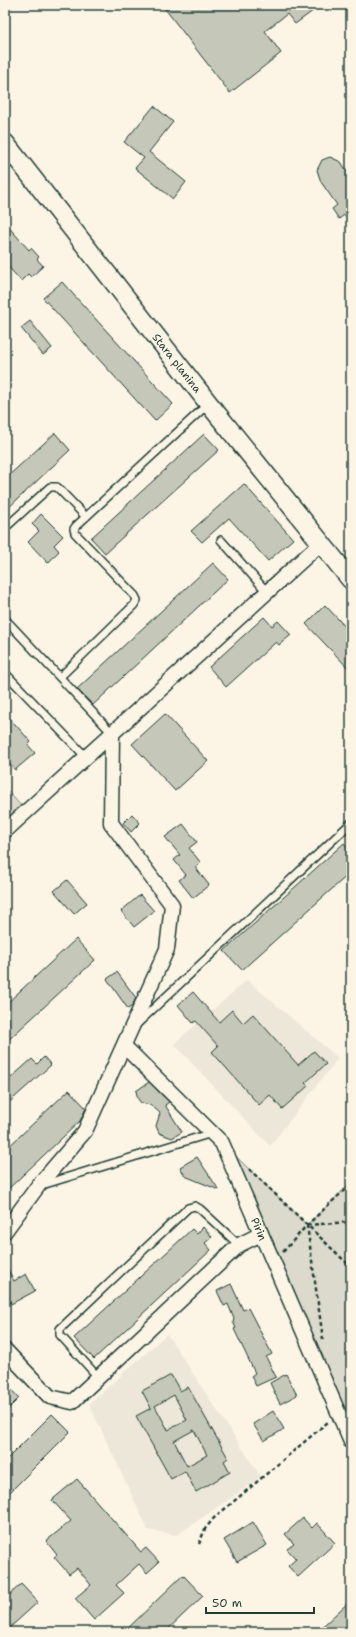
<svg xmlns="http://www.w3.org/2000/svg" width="356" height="1637" viewBox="0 0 356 1637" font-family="'Shantell Sans',sans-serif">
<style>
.built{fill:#ece7d8}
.green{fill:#dcdacc;stroke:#7e8c80}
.building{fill:#c5c7b9;stroke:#1f3d34;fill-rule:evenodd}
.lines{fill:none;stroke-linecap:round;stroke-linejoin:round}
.service-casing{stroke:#1f3d34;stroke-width:10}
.minor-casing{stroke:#1f3d34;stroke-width:17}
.tertiary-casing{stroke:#1f3d34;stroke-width:21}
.path{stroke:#1f3d34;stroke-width:2.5;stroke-dasharray:4 3;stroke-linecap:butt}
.service{stroke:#fcf5e5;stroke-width:7}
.minor{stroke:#fcf5e5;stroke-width:14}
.tertiary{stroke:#fcf5e5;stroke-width:18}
.labels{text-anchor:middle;stroke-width:4;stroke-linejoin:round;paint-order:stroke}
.street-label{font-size:11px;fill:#1f3d34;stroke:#fcf5e5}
</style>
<rect width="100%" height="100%" fill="#fcf5e5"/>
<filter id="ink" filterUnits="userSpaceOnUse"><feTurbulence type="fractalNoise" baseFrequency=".025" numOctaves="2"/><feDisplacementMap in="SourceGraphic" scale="8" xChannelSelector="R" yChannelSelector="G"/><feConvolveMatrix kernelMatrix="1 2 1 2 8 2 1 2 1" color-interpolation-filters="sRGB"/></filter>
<g filter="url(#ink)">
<path class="built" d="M247,980L338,1058L270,1146L174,1044Z
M167,1334L261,1477L177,1535L148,1530L89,1404Z"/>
<path class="green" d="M5,788L22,807L5,822Z
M222,1143L307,1225L351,1183V1442Z"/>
<path class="building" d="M162,5H321L295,24L287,14L265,31L281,53L230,93Z
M154,106L173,122L149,152L186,182L173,199L135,168L144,158L124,142Z
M330,157L341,162L351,177V225L344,215L339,219L332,209L337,205L321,182L317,170L322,160Z
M5,223L29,250L31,248L39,257L37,259L43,266L31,277L28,274L21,281L5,263Z
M62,282L173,404L155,421L43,298Z
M30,321L52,348L43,355L21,328Z
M55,433L70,450L5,511V479Z
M204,434L219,450L105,553L91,538Z
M244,484L293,539L268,561L229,518L202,542L191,531Z
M41,514L63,536L54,545L59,551L48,563L28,542L39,531L32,524Z
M213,563L228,579L93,705L77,689Z
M325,605L351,633V671L306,624Z
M264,617L272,626L278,621L291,635L279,645L276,642L226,687L209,667Z
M5,713L31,742L28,745L35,753L15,770L5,759Z
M165,714L208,761L175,791L132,744Z
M132,814L140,823L131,832L123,823Z
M183,824L197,842L189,848L201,863L195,867L209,885L193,898L179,880L186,875L174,860L180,855L165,837Z
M344,843L351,851V872L242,970L224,951Z
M67,880L87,903L74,914L54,891Z
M140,895L154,911L134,927L121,911Z
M76,939L95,960L5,1043V1005Z
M117,972L136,998L132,1006L128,1009L107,979Z
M193,992L219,1022L232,1010L243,1023L253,1014L298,1065L314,1051L326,1064L305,1083L308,1086L282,1109L270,1095L259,1105L212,1052L218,1046L196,1021L193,1023L178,1005Z
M44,1057L51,1065L5,1106V1083L32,1059L37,1064Z
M149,1082L169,1102L165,1105L182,1132L172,1138L159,1133L156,1126L160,1113L151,1105L141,1103L138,1099L136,1091Z
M69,1090L86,1108L80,1121L5,1192V1150Z
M197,1157L219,1190L185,1176L180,1167Z
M203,1227L212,1237L205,1243L211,1250L94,1359L74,1338L192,1229L197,1234Z
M5,1264L14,1281L26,1274L35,1291L11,1304L5,1292Z
M231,1284L243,1310L248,1308L272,1354L266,1357L276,1377L256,1386L251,1376L255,1373L234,1329L236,1328L233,1322L234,1319L228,1304L224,1306L217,1291Z
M286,1374L297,1395L280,1404L270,1383Z
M171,1375L180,1391L188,1387L228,1458L224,1461L230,1472L196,1492L185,1471L171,1479L136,1416L151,1408L142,1391ZM174,1395L187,1420L168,1430L155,1406ZM194,1430L207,1455L187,1466L174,1441Z
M5,1383L19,1398L5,1412Z
M273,1411L284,1429L264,1441L253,1424Z
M52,1414L70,1432L5,1497V1461Z
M77,1479L141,1552L146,1548L159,1562L147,1573L139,1564L116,1585L124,1593L94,1620L75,1598L91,1585L77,1568L69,1574L54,1557L57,1555L46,1541L71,1521L52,1500Z
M303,1518L312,1528L317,1523L335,1543L298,1577L288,1566L296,1559L287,1549L294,1544L285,1534Z
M253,1522L267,1545L237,1562L224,1540Z
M183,1575L203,1596L165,1632H124Z
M21,1584L38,1602L5,1632V1599Z
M351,1600V1632H316L324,1625Z"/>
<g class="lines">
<g class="service-casing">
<path id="service" d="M5,528L50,487H57L86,517
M221,540L267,592
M5,619L112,733
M5,673L86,757
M60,677L134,605L137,600L135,596L75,533L74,529L76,526L208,404
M137,1024L351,823
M42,1185L212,1133
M98,1377L60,1335V1329L188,1208L195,1206L200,1209L239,1245"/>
</g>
<g class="minor-casing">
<path id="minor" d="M5,831L321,543
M124,1046L222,1143L351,1442
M5,1231L38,1186L85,1131L167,949L172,905L111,823L112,733
M5,1350L50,1397L72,1402L239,1245L261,1234"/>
</g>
<g class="tertiary-casing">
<path id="tertiary" d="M5,143L209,404L351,580"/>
</g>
<path class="path" d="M351,1084V1092
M249,1169L351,1267
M307,1225L323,1339
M307,1225L351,1222
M283,1252L307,1225L351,1184
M199,1544L205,1529L214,1518L328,1422"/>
<use href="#service" class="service"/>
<use href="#minor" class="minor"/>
<use href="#tertiary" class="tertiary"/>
</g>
</g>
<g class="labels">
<g class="street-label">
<text transform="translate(177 363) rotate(52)" y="4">Stara planina</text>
<text transform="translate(259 1229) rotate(67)" y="4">Pirin</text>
</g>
</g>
<rect width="356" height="1637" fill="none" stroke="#fcf5e5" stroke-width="20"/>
<rect x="10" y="10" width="336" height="1617" fill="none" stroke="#1f3d34" stroke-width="1.5" filter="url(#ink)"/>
<path d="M206 1607v6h108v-6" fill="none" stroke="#1f3d34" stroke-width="2"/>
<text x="212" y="1607" font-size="12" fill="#1f3d34" stroke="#fcf5e5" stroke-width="3" paint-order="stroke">50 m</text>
</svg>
